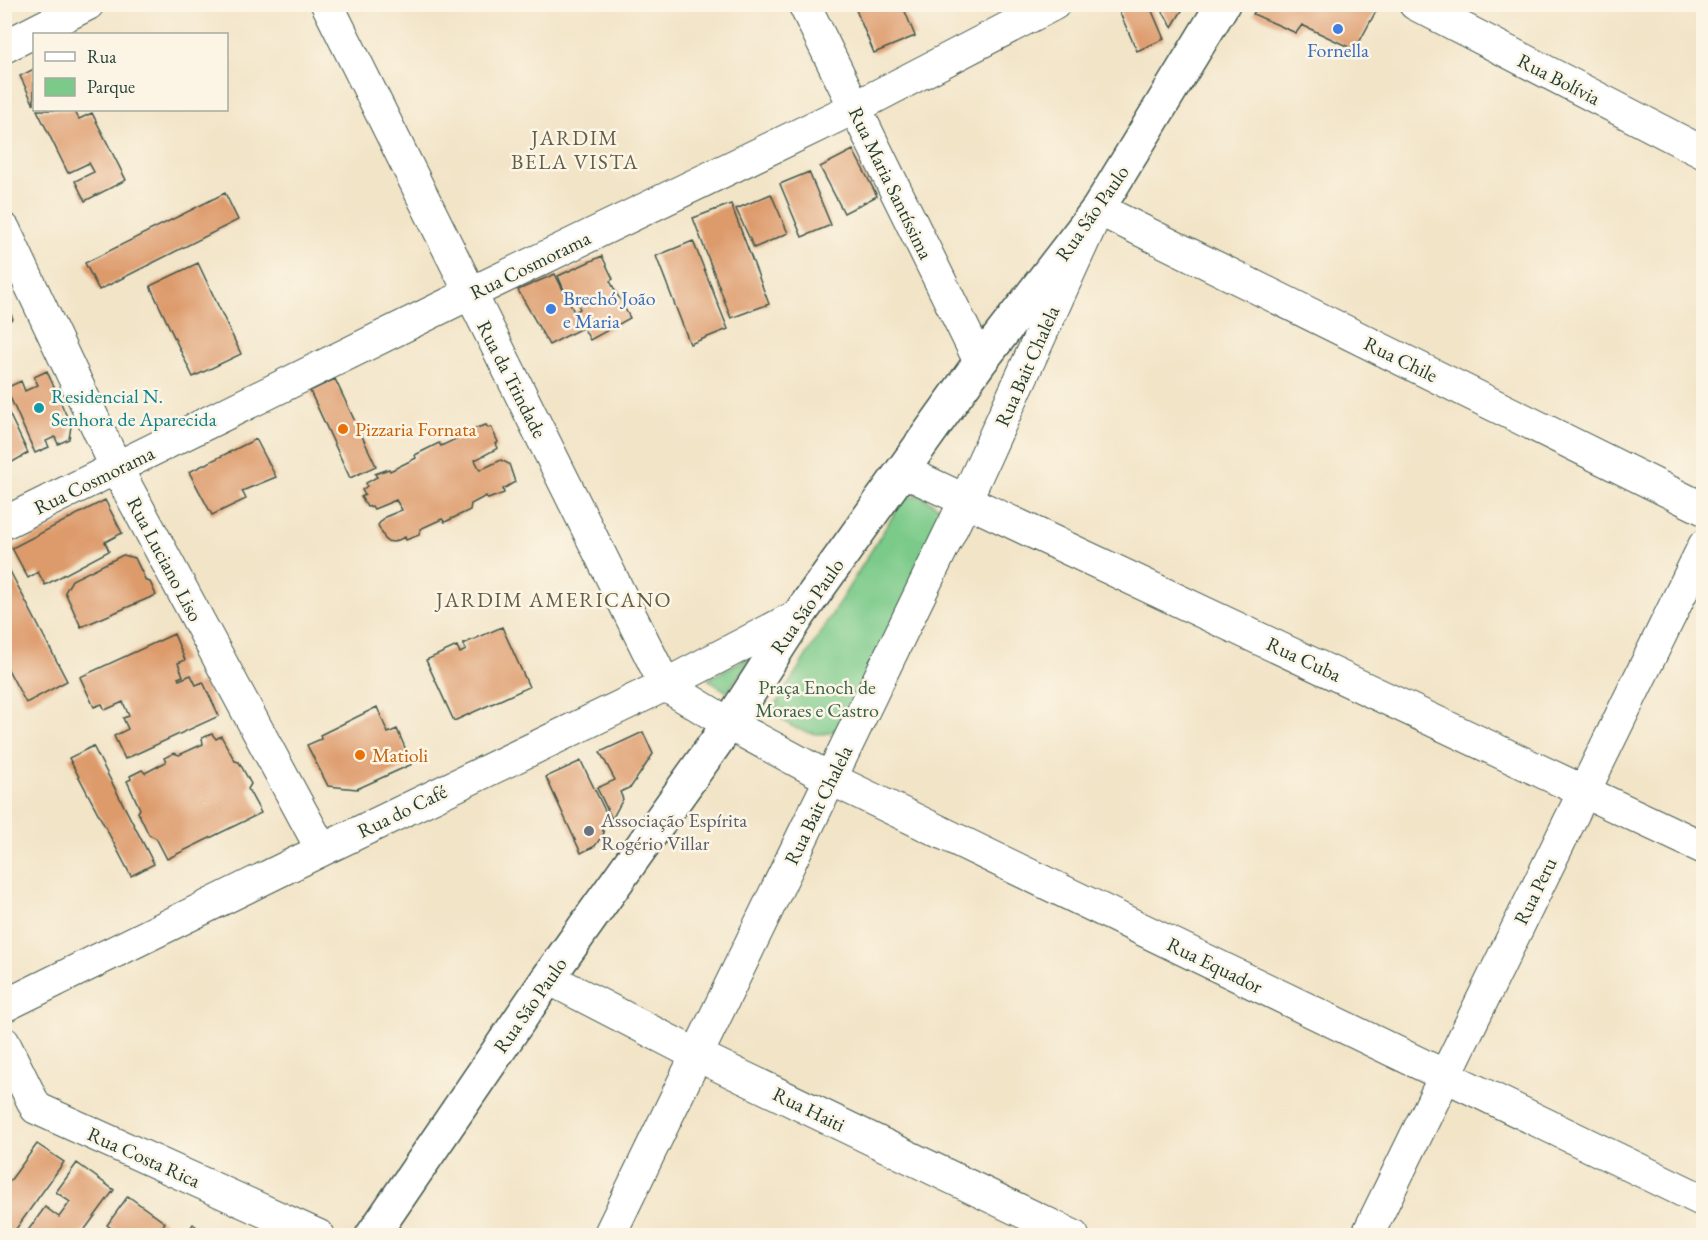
<svg xmlns="http://www.w3.org/2000/svg" width="1708" height="1240" viewBox="0 0 1708 1240" font-family="'EB Garamond',serif">
<style>
.green{fill:#7cca8a;stroke:#4e845f;stroke-width:1.5}
.building{fill:#dd9a6a}
.lines{fill:none;stroke-linecap:round;stroke-linejoin:round}
.minor-casing{stroke:#3f564a;stroke-width:34}
.secondary-casing{stroke:#3f564a;stroke-width:36}
.minor{stroke:#fff;stroke-width:32}
.secondary{stroke:#fff;stroke-width:33}
.shop-dot{fill:#3f7fe0;stroke:#fcf5e5;stroke-width:2}
.culture-dot{fill:#0f9aa8;stroke:#fcf5e5;stroke-width:2}
.food-dot{fill:#e8710a;stroke:#fcf5e5;stroke-width:2}
.worship-dot{fill:#6b7280;stroke:#fcf5e5;stroke-width:2}
.labels{text-anchor:middle;stroke-width:5;stroke-linejoin:round;paint-order:stroke}
.shop-label{font-size:20px;fill:#366cbe;stroke:#fcf5e5}
.street-label{font-size:20px;fill:#1f3d34;stroke:#fcf5e5}
.culture-label{font-size:20px;fill:#0d838f;stroke:#fcf5e5;text-anchor:start}
.food-label{font-size:20px;fill:#c56008;stroke:#fcf5e5;text-anchor:start}
.park-label{font-size:20px;fill:#36604a;stroke:#fcf5e5}
.worship-label{font-size:20px;fill:#5b616d;stroke:#fcf5e5;text-anchor:start}
.neighbourhood-label{font-size:21px;letter-spacing:1.5px;fill:#625e47;stroke:#fcf5e5}
</style>
<rect width="100%" height="100%" fill="#fcf5e5"/>
<filter id="ink" filterUnits="userSpaceOnUse"><feTurbulence type="fractalNoise" baseFrequency=".0167" numOctaves="2"/><feDisplacementMap in="SourceGraphic" scale="12" xChannelSelector="R" yChannelSelector="G"/><feConvolveMatrix kernelMatrix="1 2 1 2 8 2 1 2 1" color-interpolation-filters="sRGB"/></filter>
<filter id="wash" filterUnits="userSpaceOnUse"><feTurbulence type="fractalNoise" baseFrequency=".008" numOctaves="4" result="noise"/><feDisplacementMap in="SourceGraphic" scale="24" xChannelSelector="R" yChannelSelector="G"/><feGaussianBlur stdDeviation="1.35" result="paint"/><feColorMatrix in="noise" values="0 0 0 0 0 0 0 0 0 0 0 0 0 0 0 0 0 1.4 0 .05"/><feComposite in="paint" operator="in"/></filter>
<g filter="url(#wash)">
<rect width="100%" height="100%" fill="#f2e4c7"/>
<path class="green" d="M920,495L951,515L836,731C816,739 782,729 775,706L904,498Z
M753,655L727,692L708,679Z"/>
<g id="blocks">
<path class="building" d="M856,4H902L915,36L874,53L854,5Z
M1133,4H1149L1164,39L1137,51L1119,11Z
M1158,4H1186L1172,27Z
M1260,4H1364L1376,11L1355,50L1302,25L1296,33L1253,14Z
M34,69V105L20,76Z
M37,110H74L79,119L92,113L126,180L85,201L75,181L94,172L89,163L68,173Z
M853,150L877,196L844,213L820,167Z
M809,172L831,225L802,237L780,184Z
M225,193L238,220L99,290L85,263Z
M771,194L788,233L754,248L736,209Z
M731,204L769,304L731,318L693,218Z
M693,241L728,329L690,344L656,256Z
M602,256L613,279L610,281L630,318L590,340L575,312L580,309L573,294L567,297L558,276Z
M198,263L241,354L193,377L150,286Z
M555,274L582,328L549,345L518,290Z
M4,301L13,319L4,323Z
M47,371L71,426L69,439L58,444L55,437L46,441L49,447L35,453L6,388L21,381L25,391L38,385L34,377Z
M335,379L376,466L350,478L310,391Z
M4,403L28,453L4,467Z
M486,425L488,428L491,427L498,442L496,444L498,448L475,460L480,470L501,460L509,464L515,482L503,489L504,493L488,499L486,496L471,504L470,510L445,522L442,519L420,529L419,535L406,540L405,537L394,542L386,541L378,525L385,517L402,510L396,500L374,509L372,506L367,507L361,497L365,495L362,490L367,486L366,483L377,477L375,474L389,469L390,471L416,458L415,455L439,443L441,446L458,438L456,434Z
M256,439L276,477L242,491L246,499L212,515L189,472Z
M105,500L122,533L105,542L109,551L45,585L38,572L28,578L12,548Z
M123,555L135,558L146,581L150,582L156,595L81,627L65,592L72,580Z
M10,571L67,681L26,703L4,662V573Z
M502,627L529,687L454,721L426,660L457,646L460,653L466,650L463,644Z
M174,634L185,660L178,663L183,676L178,678L179,680L191,675L196,685L203,682L219,716L125,759L114,736L128,729L123,718L129,716L123,702L105,710L102,704L94,707L80,677Z
M377,707L388,733L397,729L412,764L357,789L328,786L307,745L321,739L320,735Z
M643,732L653,754L631,787L620,792L623,799L612,819L597,788L615,780L600,752Z
M212,734L216,739L221,736L235,761L239,762L251,784L248,789L261,813L167,859L156,838L149,835L138,812L140,809L127,781L131,779L130,776L142,770L145,773L166,762L164,758L174,753L179,755L203,744L202,738Z
M93,746L154,864L131,876L69,758Z
M581,761L609,819L600,825L604,833L595,846L581,853L546,777Z
M37,1144L64,1162L11,1236H4V1189Z
M77,1163L114,1190L80,1236H24L45,1207L59,1217L70,1202L56,1192Z
M128,1196L165,1223L155,1236H122L107,1225Z
M193,1224L208,1236H185Z"/>
</g>
</g>
<g filter="url(#ink)">
<use href="#blocks" fill-opacity="0" stroke="#3f564a" stroke-width="1.5"/>
<g class="lines">
<g class="minor-casing">
<path id="minor" d="M327,4L665,685L729,724L831,779L1704,1201
M804,4L980,362
M1415,4L1704,153
M4,47L88,4
M4,229L117,469L322,850
M903,471L1704,848
M4,523L469,294L854,108L1054,4
M548,978L697,1055L1073,1236
M4,1006L322,850L665,685L799,615
M4,1043L36,1108L319,1236
M609,1236L966,499L1098,209L1704,509
M1367,1236L1704,546"/>
</g>
<g class="secondary-casing">
<path id="secondary" d="M372,1236L548,978L729,724L799,615L980,362L1098,209L1223,4"/>
</g>
<use href="#minor" class="minor"/>
<use href="#secondary" class="secondary"/>
</g>
</g>
<g class="shop-dot">
<circle cx="1338" cy="29" r="6"/>
<circle cx="551" cy="309" r="6"/>
</g>
<circle class="culture-dot" cx="39" cy="408" r="6"/>
<g class="food-dot">
<circle cx="343" cy="429" r="6"/>
<circle cx="360" cy="755" r="6"/>
</g>
<circle class="worship-dot" cx="589" cy="831" r="6"/>
<g class="labels">
<g class="shop-label">
<text x="1338" y="57">Fornella</text>
<text x="563" y="305" text-anchor="start">Brechó João<tspan x="563" dy="23">e Maria</tspan></text>
</g>
<g class="street-label">
<text transform="translate(1559 79) rotate(27)" y="7">Rua Bolívia</text>
<text transform="translate(891 183) rotate(64)" y="7">Rua Maria Santíssima</text>
<text transform="translate(1092 213) rotate(-55)" y="7">Rua São Paulo</text>
<text transform="translate(530 265) rotate(-26)" y="7">Rua Cosmorama</text>
<text transform="translate(1401 359) rotate(26)" y="7">Rua Chile</text>
<text transform="translate(1027 366) rotate(-66)" y="7">Rua Bait Chalela</text>
<text transform="translate(512 379) rotate(63)" y="7">Rua da Trindade</text>
<text transform="translate(94 480) rotate(-26)" y="7">Rua Cosmorama</text>
<text transform="translate(165 559) rotate(62)" y="7">Rua Luciano Liso</text>
<text transform="translate(807 606) rotate(-55)" y="7">Rua São Paulo</text>
<text transform="translate(1304 659) rotate(25)" y="7">Rua Cuba</text>
<text transform="translate(818 805) rotate(-64)" y="7">Rua Bait Chalela</text>
<text transform="translate(402 811) rotate(-26)" y="7">Rua do Café</text>
<text transform="translate(1535 891) rotate(-64)" y="7">Rua Peru</text>
<text transform="translate(1215 965) rotate(26)" y="7">Rua Equador</text>
<text transform="translate(530 1005) rotate(-55)" y="7">Rua São Paulo</text>
<text transform="translate(809 1109) rotate(26)" y="7">Rua Haiti</text>
<text transform="translate(144 1157) rotate(24)" y="7">Rua Costa Rica</text>
</g>
<g class="culture-label">
<text x="51" y="403">Residencial N.<tspan x="51" dy="23">Senhora de Aparecida</tspan></text>
</g>
<g class="food-label">
<text x="355" y="436">Pizzaria Fornata</text>
<text x="372" y="762">Matioli</text>
</g>
<g class="park-label">
<text x="817" y="694">Praça Enoch de<tspan x="817" dy="23">Moraes e Castro</tspan></text>
</g>
<g class="worship-label">
<text x="601" y="827">Associação Espírita<tspan x="601" dy="23">Rogério Villar</tspan></text>
</g>
<g class="neighbourhood-label">
<text x="575" y="145">JARDIM<tspan x="575" dy="24">BELA VISTA</tspan></text>
<text x="554" y="607">JARDIM AMERICANO</text>
</g>
</g>
<rect width="1708" height="1240" fill="none" stroke="#fcf5e5" stroke-width="24"/>
<rect x="33" y="33" width="195" height="78" fill="#fcf5e5" stroke="#a4ab9e" stroke-width="1.5"/>
<rect x="45" y="52" width="30" height="9" fill="#ffffff" stroke="#a4ab9e" stroke-width="1.5"/>
<text x="87" y="63" font-size="18" fill="#1f3d34">Rua</text>
<rect x="45" y="78" width="30" height="18" fill="#7cca8a" stroke="#a4ab9e" stroke-width="1.5"/>
<text x="87" y="93" font-size="18" fill="#1f3d34">Parque</text>
</svg>
